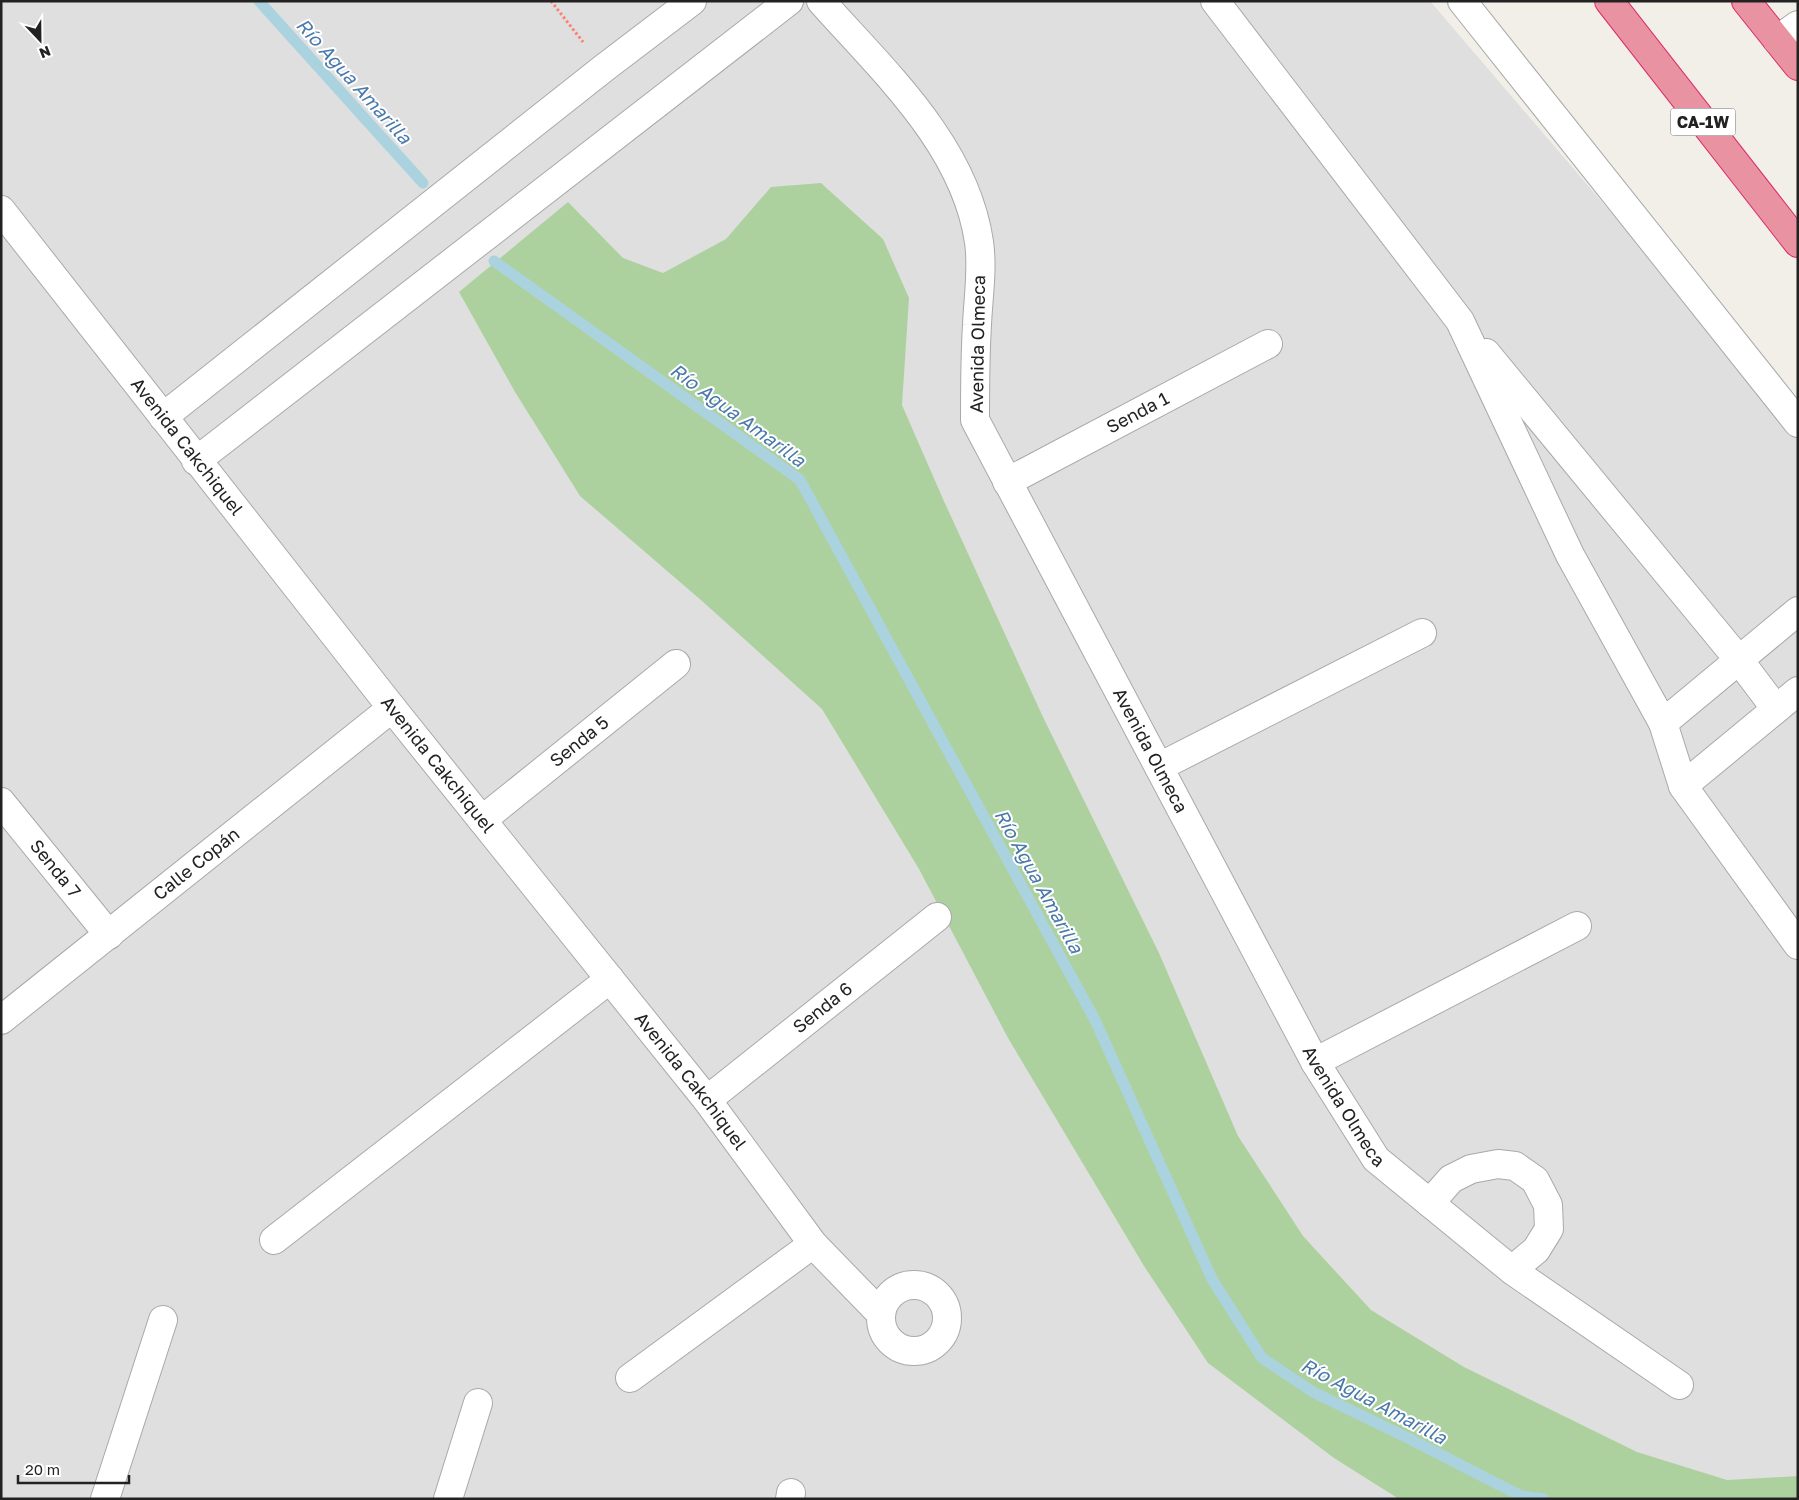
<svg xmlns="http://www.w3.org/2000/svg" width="1799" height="1500" viewBox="0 0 1799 1500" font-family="'Golos Text',sans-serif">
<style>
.residential{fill:#e0dfdf}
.forest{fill:#add19e}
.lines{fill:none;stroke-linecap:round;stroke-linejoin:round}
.stream{stroke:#aad3df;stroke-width:11}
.street-casing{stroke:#a9a9a9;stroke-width:30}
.highway-casing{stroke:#dc2a67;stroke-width:30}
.path{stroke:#fa8072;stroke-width:3;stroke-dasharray:2.5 2.5;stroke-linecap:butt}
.street{stroke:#fff;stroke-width:28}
.highway{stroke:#e892a2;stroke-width:28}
.labels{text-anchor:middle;stroke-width:4;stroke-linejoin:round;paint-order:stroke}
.shield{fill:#fff;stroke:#646464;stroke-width:1}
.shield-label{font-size:16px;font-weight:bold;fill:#222}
.street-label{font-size:18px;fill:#222;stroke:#fff}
.water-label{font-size:19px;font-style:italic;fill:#4a7aab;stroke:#fff}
</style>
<rect width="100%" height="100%" fill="#f2efe9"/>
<path class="residential" d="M1,1H1430L1798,431V1499H1Z"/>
<path class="forest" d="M821,183L883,239L909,298L902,405L943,499L1043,717L1159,953L1238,1136L1303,1236L1371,1310L1464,1367L1637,1452L1727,1480L1798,1476V1499H1399L1334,1458L1208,1363L1144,1266L1008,1038L919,869L822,709L702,601L580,496L515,392L459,292L568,202L623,258L663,273L726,239L771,187Z"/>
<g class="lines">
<path class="stream" d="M259,1L423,183
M494,261L800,480L1095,1020L1212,1279L1262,1358L1313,1392L1408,1438L1521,1496L1544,1499"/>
<g class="street-casing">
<g id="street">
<path id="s1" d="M821,1C883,71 965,145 979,242C983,269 978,299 977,325C975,357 975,389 975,420L1315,1062L1376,1159L1513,1271L1679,1385"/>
<path d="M1215,1L1460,321L1570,555L1663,723L1683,786L1798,945"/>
<path d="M1462,1L1798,423"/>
<path d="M1777,40L1798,25"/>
<path id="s2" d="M1,210L392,708L707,1100L813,1244L881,1314"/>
<path d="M1486,353L1739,660L1776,709"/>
<path d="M163,417L604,68L692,1"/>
<path d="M196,461L789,1"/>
<path id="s3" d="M1007,482L1268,344"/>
<path d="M1663,723L1798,611"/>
<path d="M1159,767L1422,633"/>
<path d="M1683,786L1798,691"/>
<path id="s4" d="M1,802L109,935"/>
<path id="s5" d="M482,820L676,664"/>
<path id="s6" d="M1,1020L392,708"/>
<path d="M1315,1062L1577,926"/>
<path id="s7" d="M707,1100L937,917"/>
<path d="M1430,1203L1451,1179L1471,1169L1498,1164L1515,1166L1535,1180L1548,1205L1549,1229L1536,1250L1512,1270"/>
<path d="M274,1240L610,979"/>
<circle cx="914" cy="1318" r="33"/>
<path d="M630,1378L813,1244"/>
<path d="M105,1499L163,1320"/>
<path d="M448,1499L478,1403"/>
<path d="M790,1499L791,1493"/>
</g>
</g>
<g class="highway-casing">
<path id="highway" d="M1609,1L1798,243
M1746,1L1798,66"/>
</g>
<path class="path" d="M551,1L583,42"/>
<use href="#street" class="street"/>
<use href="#highway" class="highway"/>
</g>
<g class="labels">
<rect class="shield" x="1670.5" y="108.5" width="65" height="27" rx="4"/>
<g class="shield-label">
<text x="1703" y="128">CA-1W</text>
</g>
<g class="street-label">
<text transform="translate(978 344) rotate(-89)" y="6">Avenida Olmeca</text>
<text dy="6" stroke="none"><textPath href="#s3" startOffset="148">Senda 1</textPath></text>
<text dy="6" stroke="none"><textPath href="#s2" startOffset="301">Avenida Cakchiquel</textPath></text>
<text dy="6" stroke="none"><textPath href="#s5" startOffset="125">Senda 5</textPath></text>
<text dy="6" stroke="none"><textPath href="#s1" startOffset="845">Avenida Olmeca</textPath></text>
<text dy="6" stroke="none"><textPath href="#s2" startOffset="706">Avenida Cakchiquel</textPath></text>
<text dy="6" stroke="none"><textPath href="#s6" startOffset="250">Calle Copán</textPath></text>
<text dy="6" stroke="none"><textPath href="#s4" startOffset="86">Senda 7</textPath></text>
<text dy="6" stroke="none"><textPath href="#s7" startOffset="148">Senda 6</textPath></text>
<text dy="6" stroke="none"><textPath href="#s2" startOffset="1111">Avenida Cakchiquel</textPath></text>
<text dy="6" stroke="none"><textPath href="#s1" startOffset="1250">Avenida Olmeca</textPath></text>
</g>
<g class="water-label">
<text transform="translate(354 81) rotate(48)" y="7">Río Agua Amarilla</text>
<text transform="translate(738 415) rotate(36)" y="7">Río Agua Amarilla</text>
<text transform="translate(1039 881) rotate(61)" y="7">Río Agua Amarilla</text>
<text transform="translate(1374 1401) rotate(28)" y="7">Río Agua Amarilla</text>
</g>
</g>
<rect width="1799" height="1500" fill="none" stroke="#222222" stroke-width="5"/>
<g transform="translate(40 40) rotate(158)" stroke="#ffffff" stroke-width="4" paint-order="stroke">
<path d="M0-4L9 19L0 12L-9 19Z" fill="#222222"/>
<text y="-8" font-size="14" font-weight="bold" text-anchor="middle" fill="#222222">N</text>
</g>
<path d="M18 1475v8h111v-8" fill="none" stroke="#222222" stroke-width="2.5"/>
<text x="25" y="1475" font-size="15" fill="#222222" stroke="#ffffff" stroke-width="4" paint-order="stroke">20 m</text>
</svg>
